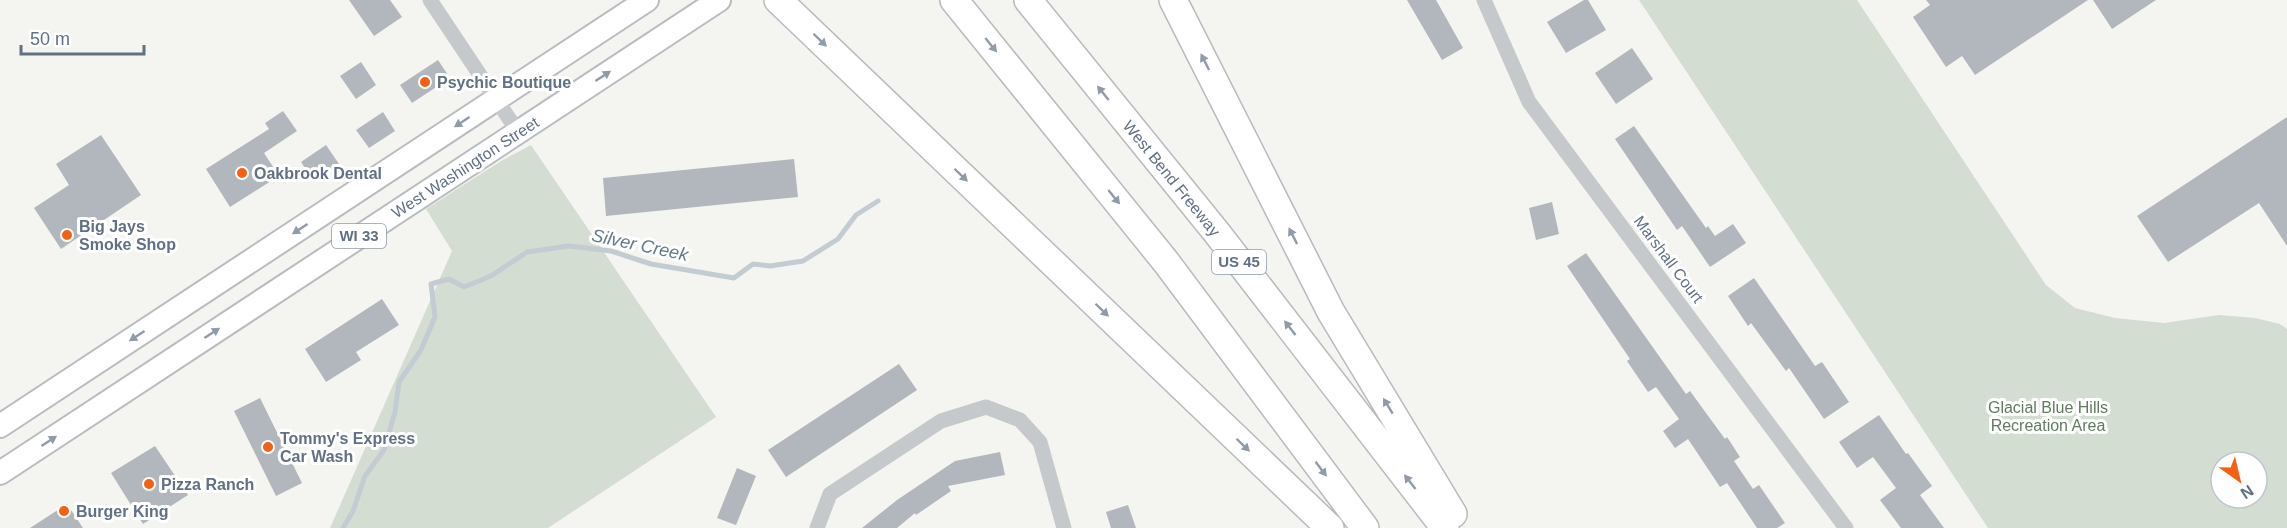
<svg xmlns="http://www.w3.org/2000/svg" width="2287" height="528" viewBox="0 0 2287 528" font-family="Helvetica,sans-serif">
<style>
.green{fill:#d4ddd1;fill-rule:evenodd}
.lines{fill:none;stroke-linecap:round;stroke-linejoin:round}
.stream{stroke:#c3ccd2;stroke-width:5}
.building{fill:#b1b7bd}
.primary-casing{stroke:#b8bbbf;stroke-width:26}
.motorway-casing{stroke:#b8babd;stroke-width:30}
.minor{stroke:#c6c9cc;stroke-width:15}
.primary{stroke:#fff;stroke-width:22}
.motorway{stroke:#fff;stroke-width:27}
.oneway{fill:#909ba9}
.poi-dot{fill:#f36112;stroke:#fff;stroke-width:2}
.labels{text-anchor:middle;stroke-width:6;stroke-linejoin:round;paint-order:stroke}
.shield{fill:#fff;stroke:#909ba9;stroke-width:1.5}
.shield-label{font-size:15px;font-weight:bold;fill:#617084}
.poi-label{font-size:16px;font-weight:bold;fill:#617084;stroke:#fff;text-anchor:start}
.street-label{font-size:16px;fill:#617084;stroke:#fff}
.park-label{font-size:16px;fill:#627b60;stroke:#fff}
.water-label{font-size:18px;font-style:italic;fill:#617a89;stroke:#fff}
</style>
<rect width="100%" height="100%" fill="#f4f5f0"/>
<path class="green" d="M1639,0H1857L2046,285L2075,308L2115,318L2164,323L2219,315L2255,318L2280,324L2287,329V528H1988ZM2221,462H2257V498H2221Z
M531,145L716,417L548,528H330L452,251L426,209L501,161Z"/>
<g class="lines">
<path class="stream" d="M343,528L353,511L365,476L384,450L395,412L399,382L421,350L435,317L431,284L449,279L464,287L491,276L527,252L569,246L611,251L651,264L734,278L753,264L770,266L803,261L838,239L856,215L878,201"/>
</g>
<path class="building" d="M349,0H390L402,17L374,36Z
M1407,0H1436L1463,48L1442,60Z
M1584,0H1588L1606,30L1566,53L1547,22Z
M1926,0H2088L1975,75L1962,56L1946,67L1913,17L1930,5Z
M2093,0H2156L2112,29Z
M1632,48L1653,79L1616,104L1595,73Z
M438,60L450,78L412,103L400,85Z
M361,62L376,85L356,99L340,76Z
M283,111L297,131L264,153L279,176L230,207L206,169L269,129L265,123Z
M383,112L395,131L369,148L356,130Z
M2287,117V246L2259,203L2168,262L2137,216Z
M1634,126L1706,228L1708,226L1715,236L1733,224L1746,243L1710,267L1682,226L1677,230L1615,139Z
M101,135L141,195L61,249L34,208L69,185L56,164Z
M326,145L339,164L314,182L301,162Z
M794,159L798,197L606,216L603,178Z
M1552,202L1559,234L1536,240L1529,208Z
M1586,253L1686,394L1690,391L1725,439L1727,437L1740,457L1734,461L1753,489L1759,485L1785,523L1777,528H1757L1727,483L1720,487L1688,439L1675,448L1663,431L1679,419L1656,387L1648,392L1627,361L1630,359L1567,266Z
M1754,278L1815,366L1822,362L1849,402L1824,419L1789,368L1786,371L1751,323L1748,326L1728,296Z
M382,299L399,325L356,352L361,360L326,382L305,349Z
M899,364L917,390L786,477L768,450Z
M260,398L302,483L276,496L234,411Z
M1879,415L1906,454L1908,453L1932,486L1920,495L1944,528H1901L1880,500L1896,488L1873,457L1857,468L1839,442Z
M155,446L188,495L143,524L111,473Z
M1000,452L1005,475L948,486L951,491L916,515L915,513L897,528H862L897,500L955,461Z
M737,468L756,476L736,525L717,518Z
M67,504L83,528H30Z
M1128,505L1136,528H1111L1106,512Z"/>
<g class="lines">
<g class="primary-casing">
<path id="primary" d="M0,426L647,0
M0,473L719,0"/>
</g>
<g class="motorway-casing">
<path id="motorway" d="M778,0L1330,528
M954,0L1166,262L1365,528
M1028,0L1217,233L1445,528
M1173,0L1331,312L1453,514"/>
</g>
<path class="minor" d="M430,0L518,132
M1484,0L1529,102L1846,528
M817,528L830,494L941,421L986,407L1020,420L1040,442L1064,528"/>
<use href="#primary" class="primary"/>
<use href="#motorway" class="motorway"/>
</g>
<defs><path id="oneway-solid" d="M-6-.8H1V-3.2L6.5 0L1 3.2V.8H-6Z" transform="scale(1.5)"/></defs>
<g class="oneway">
<use href="#oneway-solid" transform="translate(820 40) rotate(44)"/>
<use href="#oneway-solid" transform="translate(991 45) rotate(51)"/>
<use href="#oneway-solid" transform="translate(1205 62) rotate(-117)"/>
<use href="#oneway-solid" transform="translate(603 76) rotate(-33)"/>
<use href="#oneway-solid" transform="translate(1103 93) rotate(-129)"/>
<use href="#oneway-solid" transform="translate(462 122) rotate(147)"/>
<use href="#oneway-solid" transform="translate(961 175) rotate(44)"/>
<use href="#oneway-solid" transform="translate(1114 197) rotate(51)"/>
<use href="#oneway-solid" transform="translate(300 229) rotate(147)"/>
<use href="#oneway-solid" transform="translate(1293 236) rotate(-117)"/>
<use href="#oneway-solid" transform="translate(1102 310) rotate(44)"/>
<use href="#oneway-solid" transform="translate(1290 328) rotate(-128)"/>
<use href="#oneway-solid" transform="translate(212 333) rotate(-33)"/>
<use href="#oneway-solid" transform="translate(137 336) rotate(147)"/>
<use href="#oneway-solid" transform="translate(1388 406) rotate(-121)"/>
<use href="#oneway-solid" transform="translate(49 441) rotate(-33)"/>
<use href="#oneway-solid" transform="translate(1243 445) rotate(44)"/>
<use href="#oneway-solid" transform="translate(1321 469) rotate(53)"/>
<use href="#oneway-solid" transform="translate(1410 482) rotate(-128)"/>
</g>
<g class="poi-dot">
<circle cx="425" cy="82" r="6"/>
<circle cx="242" cy="173" r="6"/>
<circle cx="67" cy="235" r="6"/>
<circle cx="268" cy="447" r="6"/>
<circle cx="149" cy="484" r="6"/>
<circle cx="64" cy="511" r="6"/>
</g>
<g class="labels">
<g class="shield">
<rect x="332" y="224" width="54" height="24" rx="4.5"/>
<rect x="1212" y="250" width="54" height="24" rx="4.5"/>
</g>
<g class="shield-label">
<text x="359" y="241">WI 33</text>
<text x="1239" y="267">US 45</text>
</g>
<g class="poi-label">
<text x="437" y="88">Psychic Boutique</text>
<text x="254" y="179">Oakbrook Dental</text>
<text x="79" y="232">Big Jays<tspan x="79" dy="18">Smoke Shop</tspan></text>
<text x="280" y="444">Tommy's Express<tspan x="280" dy="18">Car Wash</tspan></text>
<text x="161" y="490">Pizza Ranch</text>
<text x="76" y="517">Burger King</text>
</g>
<g class="street-label">
<text transform="translate(465 167) rotate(-33)" y="6">West Washington Street</text>
<text transform="translate(1172 178) rotate(51)" y="6">West Bend Freeway</text>
<text transform="translate(1669 259) rotate(53)" y="6">Marshall Court</text>
</g>
<g class="park-label">
<text x="2048" y="413">Glacial Blue Hills<tspan x="2048" dy="18">Recreation Area</tspan></text>
</g>
<g class="water-label">
<text transform="translate(640 245) rotate(12)" y="6">Silver Creek</text>
</g>
</g>
<g transform="translate(2239 480) rotate(146)"><circle r="28" fill="#ffffff" stroke="#c0c6ce" stroke-width="1.5"/>
<path d="M0-4.5L10 22L0 15L-10 22Z" fill="#f36112"/>
<text y="-9" font-size="16" font-weight="bold" text-anchor="middle" fill="#617084">N</text>
</g>
<path d="M21 45v9h123v-9" fill="none" stroke="#617084" stroke-width="3"/>
<text x="30" y="45" font-size="18" fill="#617084" stroke="#ffffff" stroke-width="4.5" paint-order="stroke">50 m</text>
</svg>
